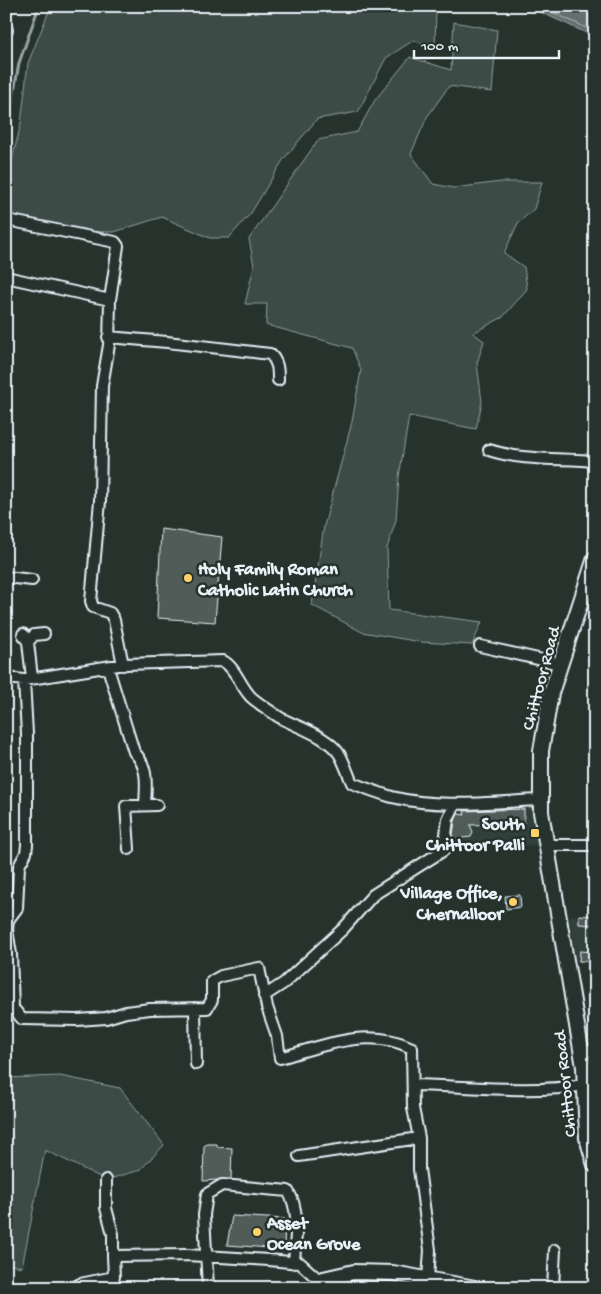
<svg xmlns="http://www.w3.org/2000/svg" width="601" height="1294" viewBox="0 0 601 1294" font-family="'Gochi Hand',sans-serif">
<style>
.built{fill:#333f3a}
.green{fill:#3e4b47;stroke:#939ea0}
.water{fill:#636f6d;stroke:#98a3a5}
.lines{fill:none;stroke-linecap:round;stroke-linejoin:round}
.shore{stroke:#b3bdc0;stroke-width:1}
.stream{stroke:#98a3a5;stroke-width:3}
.building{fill:#505c59;stroke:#e8f1f8}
.street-casing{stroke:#e8f1f8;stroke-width:14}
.secondary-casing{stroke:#e8f1f8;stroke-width:18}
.street{stroke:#26332d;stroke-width:10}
.secondary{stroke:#26332d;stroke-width:14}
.poi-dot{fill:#ffd166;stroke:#26332d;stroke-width:2}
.labels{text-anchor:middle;stroke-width:5;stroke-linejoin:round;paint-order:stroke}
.poi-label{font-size:18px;font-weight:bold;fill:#e8f1f8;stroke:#26332d;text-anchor:start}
.street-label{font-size:18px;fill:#e8f1f8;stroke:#26332d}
</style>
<rect width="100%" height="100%" fill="#26332d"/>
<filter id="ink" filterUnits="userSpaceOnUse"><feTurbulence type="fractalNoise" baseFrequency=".02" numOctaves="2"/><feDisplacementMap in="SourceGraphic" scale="10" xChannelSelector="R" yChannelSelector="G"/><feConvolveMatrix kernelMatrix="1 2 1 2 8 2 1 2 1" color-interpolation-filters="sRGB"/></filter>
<g filter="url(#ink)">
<path class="built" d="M534,804L543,845L447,848L449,823L456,807Z
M589,912H595V963L576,962L569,916L588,915Z"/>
<path class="green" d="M51,6H436L435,50L414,40L386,58L358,112L317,119L283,160L251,213L229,238H210L162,217L114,232L66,231L6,218V186L21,123L28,63Z
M454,22L497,30L492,92L449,86L427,117L411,154L433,184L454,188L501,182H542L534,209L518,223L504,253L524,267L527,289L503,317L473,333L484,341L477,363L482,402L476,429L409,416L399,477L396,520L387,548L389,610L482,622L472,645L421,642L362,632L312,605L324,526L352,422L361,370L352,348L266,325L267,304H245L254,266L249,239L318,140L357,132L375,100L410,57L451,70Z
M60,1076L120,1088L164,1145L140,1170L106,1180L45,1150L22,1267L6,1264V1078Z"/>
<path class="water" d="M527,6H595V37Z"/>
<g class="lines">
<path class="shore" d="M539,6L595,32"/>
<path class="stream" d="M6,138L19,63L39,6"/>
</g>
<path class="building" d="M161,529L222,537L215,622L157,618Z
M524,809V823L470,825L473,832L471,837L462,838L461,848L451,847L455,821L458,814L465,815L464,811Z
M520,895L521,907L506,909L505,896Z
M579,915L595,916V925L579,924Z
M580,951L595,952V962L579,961Z
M207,1144H217V1147L232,1148L231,1179L203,1181L204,1146Z
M232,1216L285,1219L284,1249L227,1245Z"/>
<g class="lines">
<g class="street-casing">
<path id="street" d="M6,29L7,30
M7,220L115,242L118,246L110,300L109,345L102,386L100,501L91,601L93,607L110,613L114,620L123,665
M6,277L110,300
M108,337L167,342L270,354C278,362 278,369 278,380
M489,450C522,461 560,458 595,461
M6,577L32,580
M23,634L28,642L32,678
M28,642L34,635L44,634
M480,646L560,664
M108,668L134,752C149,767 146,785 145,805H157L126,806L129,849
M6,678L24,680L124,664L223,661C236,668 240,686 251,697C259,704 270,711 279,717C298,728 327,735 340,755C345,764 348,774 352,783C365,788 379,793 392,797C440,809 492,802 541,800
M547,845H595
M264,996L284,983L343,929L373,895L444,850L448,819L455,804
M6,1008H13L22,1019L77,1020L106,1018L126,1012L150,1009L207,1008L212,1000V981L221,976L259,968L267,1007L277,1036L280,1058C322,1046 369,1026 412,1048L413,1108L419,1138V1169L430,1250L428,1279
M13,1008L11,954L7,930L8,920L17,908L19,866L26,853L27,845V734L24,680
M195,1008L196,1064
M581,1051L595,1050
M414,1085C470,1086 529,1094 585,1085
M299,1156L419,1138
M106,1180V1208L113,1234V1256
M73,1288L80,1284L114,1277L113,1256L187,1255L269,1260L300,1263L319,1280
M208,1288L204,1215L207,1194L222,1185L288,1191C301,1212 295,1239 294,1263
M553,1288L555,1250"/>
</g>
<g class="secondary-casing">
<path id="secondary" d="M595,558L551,693L541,751V812L584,1067L587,1138L595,1165
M315,1288L319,1280L354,1272L393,1273L475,1288"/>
</g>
<use href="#street" class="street"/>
<use href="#secondary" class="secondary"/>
</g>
</g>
<g class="poi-dot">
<circle cx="188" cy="578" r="5"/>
<rect x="530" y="828" width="10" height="10" rx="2.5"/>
<circle cx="513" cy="902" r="5"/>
<circle cx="257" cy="1232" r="5"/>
</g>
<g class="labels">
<g class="poi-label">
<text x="198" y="574">Holy Family Roman<tspan x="198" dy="21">Catholic Latin Church</tspan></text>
<text x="525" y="829" text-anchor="end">South<tspan x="525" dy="21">Chittoor Palli</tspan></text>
<text x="503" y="898" text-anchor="end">Village Office,<tspan x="503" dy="21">Chernalloor</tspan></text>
<text x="267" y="1228">Asset<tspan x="267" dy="21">Ocean Grove</tspan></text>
</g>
<g class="street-label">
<text transform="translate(540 678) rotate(-75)" y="6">Chittoor Road</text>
<text transform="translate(564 1084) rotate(-96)" y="6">Chittoor Road</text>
</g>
</g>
<rect width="601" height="1294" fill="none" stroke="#26332d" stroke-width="25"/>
<rect x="12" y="12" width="576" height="1269" fill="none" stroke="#e8f1f8" stroke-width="2" filter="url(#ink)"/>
<path d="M414 50v8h145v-8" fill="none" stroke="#e8f1f8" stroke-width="2.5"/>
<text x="421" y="50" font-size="15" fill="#e8f1f8" stroke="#26332d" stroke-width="4" paint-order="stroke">100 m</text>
</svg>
